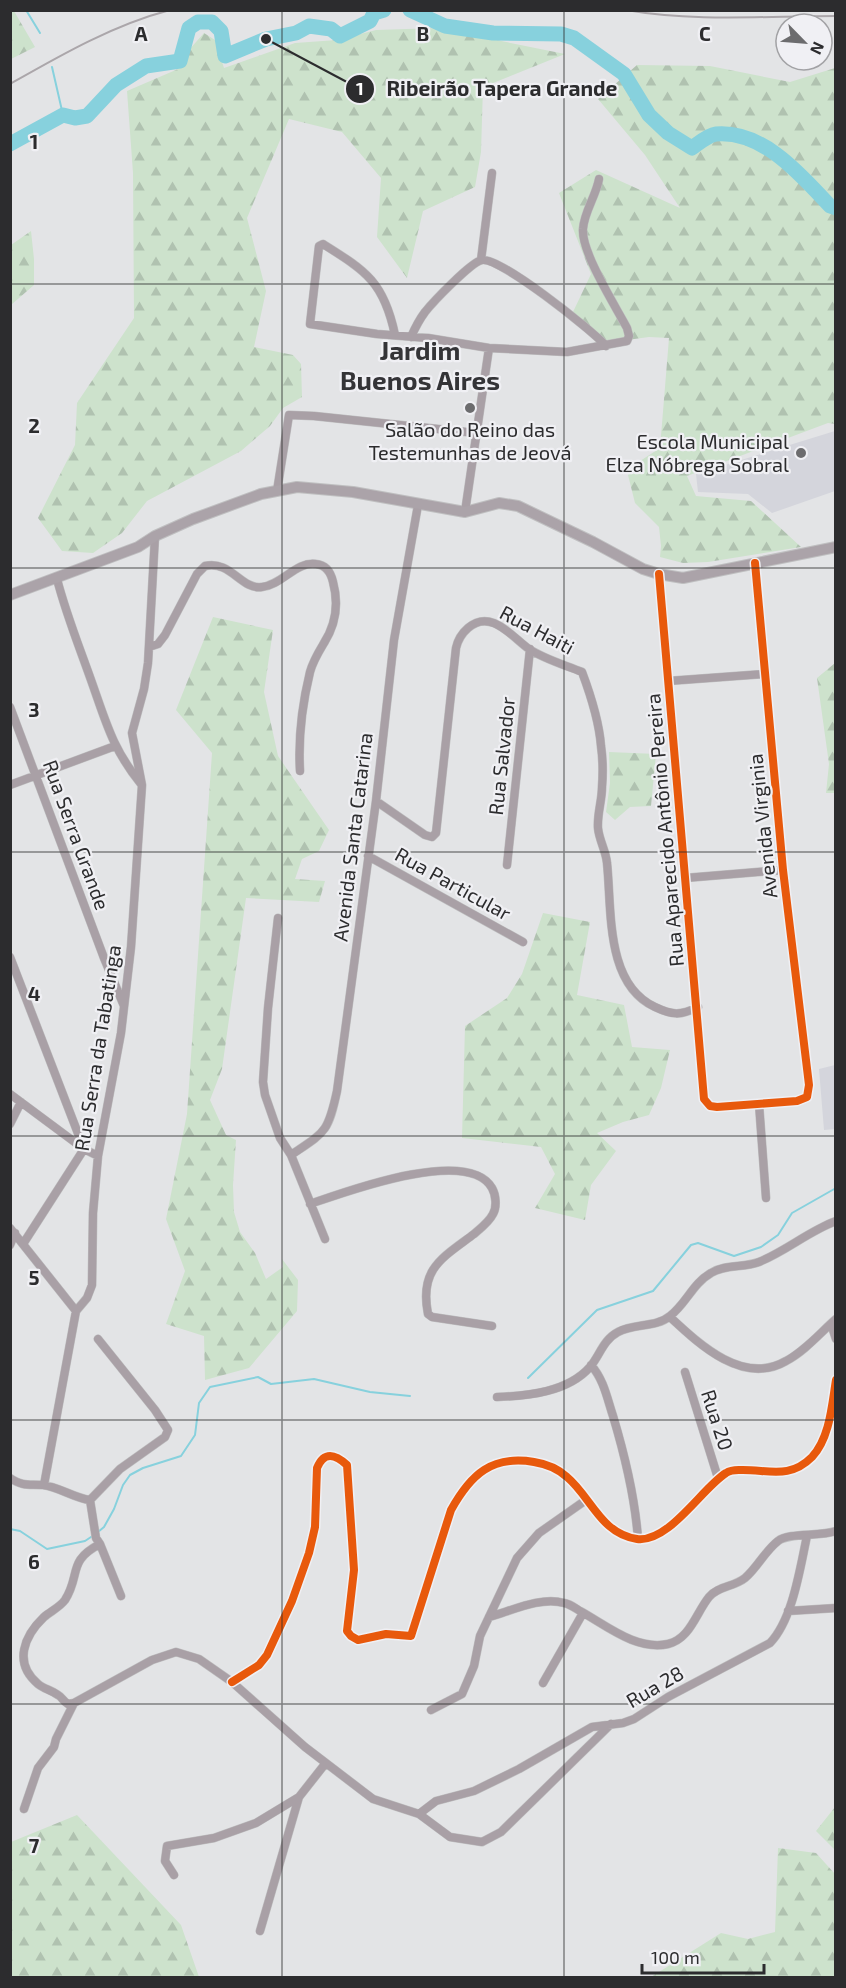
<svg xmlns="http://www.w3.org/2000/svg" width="846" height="1988" viewBox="0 0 846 1988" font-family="'Exo 2',sans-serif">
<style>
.built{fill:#d4d5dc}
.forest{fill:url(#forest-firs)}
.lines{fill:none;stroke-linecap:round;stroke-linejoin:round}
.stream{stroke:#87d1dd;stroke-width:2}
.river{stroke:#87d1dd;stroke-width:15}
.minor-casing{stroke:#bfbfc0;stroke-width:9}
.major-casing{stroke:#bfbfc0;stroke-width:12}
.minor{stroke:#a9a0a6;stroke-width:8}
.major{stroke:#aba3a9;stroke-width:10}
.rail{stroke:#aba6aa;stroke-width:2}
.cycleway-casing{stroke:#f0f0f4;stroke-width:11}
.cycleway{stroke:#e8590c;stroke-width:8}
.grid{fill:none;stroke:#2c2c2e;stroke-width:1.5;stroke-opacity:0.55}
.poi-dot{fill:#6c6c6e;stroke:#f0f0f4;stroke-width:2}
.labels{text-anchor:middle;stroke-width:4.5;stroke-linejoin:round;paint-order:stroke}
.poi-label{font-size:20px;fill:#2c2c2e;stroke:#f0f0f4}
.street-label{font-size:20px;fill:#2c2c2e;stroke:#f0f0f4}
.district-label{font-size:26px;font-weight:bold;fill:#343437;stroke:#f0f0f4}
.grid-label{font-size:20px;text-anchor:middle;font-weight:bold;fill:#2c2c2e;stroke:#f0f0f4;stroke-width:4.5;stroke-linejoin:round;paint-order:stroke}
.leader{fill:none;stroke:#2c2c2e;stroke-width:2}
.callout-dot{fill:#2c2c2e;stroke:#f0f0f4;stroke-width:2}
.mark-label{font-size:18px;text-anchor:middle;font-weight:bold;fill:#fff}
.callout-label{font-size:21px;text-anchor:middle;font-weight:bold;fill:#2c2c2e;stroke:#f0f0f4;stroke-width:4.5;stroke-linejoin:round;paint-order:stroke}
</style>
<defs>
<pattern id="forest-firs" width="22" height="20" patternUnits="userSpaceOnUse" patternTransform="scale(1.5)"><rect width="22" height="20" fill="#cde2cc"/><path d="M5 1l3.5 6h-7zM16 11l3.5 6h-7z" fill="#b0c2b0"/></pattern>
</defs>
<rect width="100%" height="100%" fill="#e3e4e6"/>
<path class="built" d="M835,431V491L772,513L748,494L698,492L696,474Z
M835,1065V1129L824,1130L819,1069Z"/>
<path class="forest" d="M11,10L14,11L35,47L11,59Z
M437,28L565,54L483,87L481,152L475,187L423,211L407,278L377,237L381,178L342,132L289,119L247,218L266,291L254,347L293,355L301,364L302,397L283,408L270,426L241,451L147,501L122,533L93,553L62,551L38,518L75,445L77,403L134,318L133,173L127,91L185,66L188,51L204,33L215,40L224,68L295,43L337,40L376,30Z
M637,65L710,66L790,82L835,68V424L828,423L687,476L696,496L751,501L801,547L708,562L683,563L660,557L661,546L659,527L635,503L628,475L637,463L660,448L669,338L649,337L605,343L573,312L591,274L559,193L596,170L680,208L645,155L598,99Z
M31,231L34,259V285L11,305V245Z
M213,617L273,630L264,692L278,756L329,830L319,851L302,859L295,879L325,881L319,902L246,898L222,1069L210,1100L226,1135L236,1140L233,1185L234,1212L240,1232L255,1253L266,1279L283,1267L282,1259L298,1280L297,1311L249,1368L205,1380L204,1336L166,1324L185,1271L166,1219L187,1114L212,753L176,710Z
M835,663V793H826L829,764L817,678Z
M609,752L656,754L651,806L630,807L615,820L606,812L610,783Z
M543,913L590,922L577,995L624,1005L632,1047L670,1050L661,1088L649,1115L623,1122L597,1133L616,1151L591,1185L585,1220L535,1208L555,1174L541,1147L462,1138L465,1026L507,998L522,974Z
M835,1807V1850L816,1831Z
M77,1815L181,1925L199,1977H11V1842Z
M778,1848L816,1853L835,1874V1977H651L721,1933L748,1939L775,1932Z"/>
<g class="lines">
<path class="stream" d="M26,10L40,33
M377,10L378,12
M52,67L63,115
M528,1378L597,1310L653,1291L691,1245L698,1243L734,1256L761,1247L778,1235L792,1213L836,1188
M10,1529L20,1531L47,1549L85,1541L94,1535
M98,1532L104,1527L114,1509L123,1485L130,1475L143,1468L181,1456L195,1435L199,1403L210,1387L258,1377L271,1384L314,1379L370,1392L410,1396"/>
<path class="river" d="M410,10L445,26L493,33L561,34L574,38L624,74L649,115L668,133L692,148C699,143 708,135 716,134C763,130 801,175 830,206L836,208
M10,144L63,115L75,118L87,116L116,85L146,66L180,61L189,28L198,22H212L221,31L225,56L266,39L296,33L309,26L331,29L340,36L370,21L374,13L384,10"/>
<g class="minor-casing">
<path id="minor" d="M481,260L492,173
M395,335C384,282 366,271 323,244L319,246L310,324L377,334L428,338L489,348L567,352L627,341L629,336L627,328C616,307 581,252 583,229C584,212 596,196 599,179
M411,337C415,328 419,320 425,312C433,302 471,262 482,260C500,257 592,330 606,346
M277,491L289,415L314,416L476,433
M465,512L489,348
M659,574L704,1099L710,1106L717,1107L797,1101L807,1097L809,1085L783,870L755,563
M57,579C66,614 79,646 91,680C106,722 112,748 141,784
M149,647L158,644L165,635L197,574L205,566C231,560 241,590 262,587C282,585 296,561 316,564C326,565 331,573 333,582C339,604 336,624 324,643C318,653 313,661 310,672C302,705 298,737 300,771
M668,681L765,674
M10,707L104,958L124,1006
M10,785L115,746
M376,801L425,835L432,837L436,833L456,648C458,639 461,634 468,628C491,608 512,637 529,649C544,659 565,665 582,672C591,696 599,720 601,746C603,760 603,774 602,787C602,801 597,814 598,828C599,840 606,851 607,863C612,910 605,984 655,1007C672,1015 680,1016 698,1007
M368,856L523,942
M507,865L530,649
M685,878L783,870
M278,918L268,1008L263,1082L265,1095L280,1138L291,1155L325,1239
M10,957L84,1149L23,1244
M10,1094L84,1149L98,1156
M759,1104L766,1198
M10,1124L21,1102
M291,1155C325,1132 328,1133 337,1091L376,801L394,640L418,505
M310,1204C345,1192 468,1146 492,1188C496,1195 497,1207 493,1214C489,1222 481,1228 474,1234C442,1258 419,1269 428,1314L432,1317L492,1326
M10,1228L76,1311
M10,1245L15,1233
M76,1311L87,1298L92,1285L93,1213L98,1156L121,1033L131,947L142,785L132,733L144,689L148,663L155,536
M670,1317C699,1344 743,1386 786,1361C805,1351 820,1333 836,1319
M831,1324L836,1339
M591,1365C604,1380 607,1398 613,1416C625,1456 635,1497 638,1539
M685,1372L718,1478
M497,1397C528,1396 568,1392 590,1367C600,1355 603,1340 618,1332C634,1323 656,1328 670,1316C686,1304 693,1283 711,1273C725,1264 744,1268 759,1262C786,1251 809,1231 836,1221
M10,1478C24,1487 28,1484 43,1485C59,1487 74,1498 90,1500
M44,1485L76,1311
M90,1500L120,1469L165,1437L168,1430L155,1410L98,1339
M90,1500L96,1538L100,1544L121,1596
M100,1544C67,1561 81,1575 65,1600C60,1607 51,1611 44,1617C24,1636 13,1663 38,1684C44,1689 51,1690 58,1695C62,1697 63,1701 68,1704L74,1703L152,1660L176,1652L199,1659L232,1682L305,1747L373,1799L419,1814L450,1837L482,1842L501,1832L611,1724
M788,1611L836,1608
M489,1617C511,1611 541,1596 564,1603C570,1604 575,1608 580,1611C606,1625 636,1651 668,1644C690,1639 696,1613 709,1597C718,1586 734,1587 745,1578C757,1568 765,1551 778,1541C789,1532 819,1537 836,1531
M232,1682L259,1665L267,1655L292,1601L309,1553L315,1527L317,1468C324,1451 335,1454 347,1465L354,1570L347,1631L351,1636L358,1640L386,1634L411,1636L451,1510C471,1474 492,1455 534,1462C547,1464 557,1468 567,1477C591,1497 601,1534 637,1539C669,1543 702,1488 726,1473C732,1469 737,1470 743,1470C770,1470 790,1479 812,1457C830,1438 832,1404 836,1380
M543,1683L583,1613
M431,1710L462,1694L474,1666L480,1636L517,1558L539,1533L586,1500
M24,1809L38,1768L54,1747L56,1739L74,1703
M419,1814L436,1801L474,1791L519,1769L592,1727L623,1723L634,1719L668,1697L770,1643C793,1619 800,1568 807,1536
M174,1875L165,1861L167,1846L214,1838L256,1823L299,1797
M260,1931L299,1797L325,1764"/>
</g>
<g class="major-casing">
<path id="major" d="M10,595L138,547L155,536L193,519L261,494L297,487L353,492L465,512L499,503L518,506L593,542L643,569L659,574L683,578L836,547"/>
</g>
<use href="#minor" class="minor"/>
<use href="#major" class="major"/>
<path class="rail" d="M626,10C694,22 766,16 836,16
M10,84C61,55 113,25 170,10"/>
<g class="cycleway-casing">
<path id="cycleway" d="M659,574L704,1099L710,1106L717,1107L797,1101L807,1097L809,1085L783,870L755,563
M232,1682L259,1665L267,1655L292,1601L309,1553L315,1527L317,1468C324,1451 335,1454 347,1465L354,1570L347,1631L351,1636L358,1640L386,1634L411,1636L451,1510C471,1474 492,1455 534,1462C547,1464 557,1468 567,1477C591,1497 601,1534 637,1539C669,1543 702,1488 726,1473C732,1469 737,1470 743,1470C770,1470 790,1479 812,1457C830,1438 832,1404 836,1380"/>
</g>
<use href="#cycleway" class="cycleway"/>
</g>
<path class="grid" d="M282,10V1978M564,10V1978M10,284H836M10,568H836M10,852H836M10,1136H836M10,1420H836M10,1704H836"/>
<g class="poi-dot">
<circle cx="470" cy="408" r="6"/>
<circle cx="801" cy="453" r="6"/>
</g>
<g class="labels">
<g class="poi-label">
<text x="470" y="437">Salão do Reino das<tspan x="470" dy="23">Testemunhas de Jeová</tspan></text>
<text x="789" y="449" text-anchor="end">Escola Municipal<tspan x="789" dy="23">Elza Nóbrega Sobral</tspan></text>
</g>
<g class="street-label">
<text transform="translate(537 630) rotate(28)" y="7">Rua Haiti</text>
<text transform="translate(502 756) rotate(-84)" y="7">Rua Salvador</text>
<text transform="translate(763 826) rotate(-96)" y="7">Avenida Virginia</text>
<text transform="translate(665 830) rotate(-95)" y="7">Rua Aparecido Antônio Pereira</text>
<text transform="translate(76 835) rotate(70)" y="7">Rua Serra Grande</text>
<text transform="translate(353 837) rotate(-83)" y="7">Avenida Santa Catarina</text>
<text transform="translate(453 884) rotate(29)" y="7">Rua Particular</text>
<text transform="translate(98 1048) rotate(-81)" y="7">Rua Serra da Tabatinga</text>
<text transform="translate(717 1420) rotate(72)" y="7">Rua 20</text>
<text transform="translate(655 1687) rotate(-30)" y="7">Rua 28</text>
</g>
<g class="district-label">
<text x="420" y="360">Jardim<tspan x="420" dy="30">Buenos Aires</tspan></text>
</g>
</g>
<g class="grid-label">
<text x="141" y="41">A</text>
<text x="423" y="41">B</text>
<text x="705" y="41">C</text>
<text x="34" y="149">1</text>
<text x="34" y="433">2</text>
<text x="34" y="717">3</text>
<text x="34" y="1001">4</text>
<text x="34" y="1285">5</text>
<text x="34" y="1569">6</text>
<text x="34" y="1853">7</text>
</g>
<path class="leader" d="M266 39L360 89"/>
<g class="callout-dot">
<circle cx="266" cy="39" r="6"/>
<circle cx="360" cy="89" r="15"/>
</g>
<g class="mark-label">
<text x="360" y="95">1</text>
</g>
<g class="callout-label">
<text x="502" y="96">Ribeirão Tapera Grande</text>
</g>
<rect width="846" height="1988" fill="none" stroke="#2c2c2e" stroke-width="24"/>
<g transform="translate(804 42) rotate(115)"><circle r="28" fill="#f0f0f4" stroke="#a2a2a5" stroke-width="1.5"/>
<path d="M0-4.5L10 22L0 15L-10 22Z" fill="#6c6c6e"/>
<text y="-9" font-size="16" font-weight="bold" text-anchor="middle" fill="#2c2c2e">N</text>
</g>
<path d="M642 1964v9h122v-9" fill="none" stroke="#2c2c2e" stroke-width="3"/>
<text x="651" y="1964" font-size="18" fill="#2c2c2e" stroke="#f0f0f4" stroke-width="4.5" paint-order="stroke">100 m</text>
</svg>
